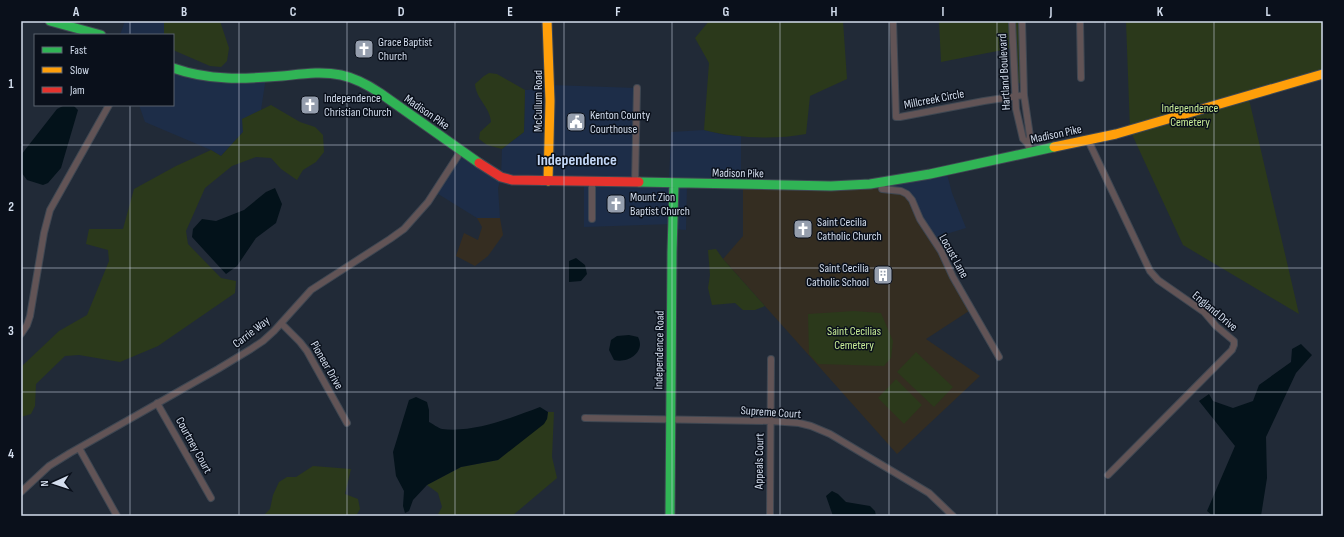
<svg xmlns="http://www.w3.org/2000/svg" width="1344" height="537" viewBox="0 0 1344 537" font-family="'Sofia Sans Condensed',sans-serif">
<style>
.built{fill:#1d2d48}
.industrial{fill:#352d21}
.education{fill:#342d21}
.green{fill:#2b391b}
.water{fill:#03121a}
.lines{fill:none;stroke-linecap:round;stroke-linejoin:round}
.street-casing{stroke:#3f4752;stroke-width:8}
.fast-casing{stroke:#3f4752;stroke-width:11}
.slow-casing{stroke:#3f4752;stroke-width:11}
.jam-casing{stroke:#3f4752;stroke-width:11}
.street{stroke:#625456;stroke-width:6}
.fast{stroke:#30b455;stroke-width:9}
.slow{stroke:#ff9f0a;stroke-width:9}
.jam{stroke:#e5322d;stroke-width:9}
.grid{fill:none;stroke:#d3dded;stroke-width:1;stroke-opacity:0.55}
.labels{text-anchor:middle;stroke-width:3;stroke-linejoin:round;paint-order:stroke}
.poi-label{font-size:12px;fill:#d3dded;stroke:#0a101b;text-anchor:start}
.street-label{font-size:12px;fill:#d3dded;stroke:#0a101b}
.park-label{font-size:12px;fill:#c8ed96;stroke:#0a101b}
.district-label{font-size:16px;font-weight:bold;fill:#c3d7f6;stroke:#0a101b}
.neatline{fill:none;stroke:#d3dded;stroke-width:1.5}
.grid-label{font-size:13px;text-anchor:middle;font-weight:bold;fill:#d3dded}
</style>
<rect width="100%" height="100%" fill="#212a37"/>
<path class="built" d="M125,21H164V35H120Z
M173,68L193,75L266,77L261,110L243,119V132L221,156L211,150L145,122L139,105H173Z
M551,85L637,88L635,180L669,183L671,132L704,130L725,135L741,136V185L687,184L686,230L673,229V224L584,227V182L501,178L498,188L500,218H477L435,192L461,151L501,177L502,149L524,132L525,90L550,89Z
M946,170L952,193L966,228L933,238L882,189L881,182Z"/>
<path class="industrial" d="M477,218H500L503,235L488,256L475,266L456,256L464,233L478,240L482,227Z"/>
<path class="education" d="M881,182L883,189L907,194L972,309L926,339L980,376L897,454L723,259L743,236V185Z"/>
<path class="green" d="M164,21H220L229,48L227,61L221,67L210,66L173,50V35H164Z
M709,21H843L847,79L810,96L806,134C773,140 737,138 704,130L709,63L695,38Z
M939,21H1012L1013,48L941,62Z
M1015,21H1019L1021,81L1020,83H1018Z
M1126,21H1323V74L1248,95L1299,314L1183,245L1130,130Z
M489,73L497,74L525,90L524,132L502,149L487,145L479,139L480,132L491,122C490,107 476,99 475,84L484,76Z
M271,105L300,122L315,127L323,135L324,152L316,162L303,170L297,180L281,169L271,158L256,157L232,166L205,188L186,231L188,244L221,278L236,281L235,293L158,346L120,362L79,355L65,356L36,384L35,406L31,414L21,417V367L59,331L87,315L109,261L108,250L86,244L89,229H123L134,189L176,166L211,150L221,156L243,132L242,119Z
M716,249L723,259L765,306L755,310H743L735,303L712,305L708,288L710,275L708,250Z
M854,311L881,313L893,341L891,358L884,366L818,364L809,354L808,314Z
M916,352L953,387L934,407L897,372Z
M896,379L922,405L904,424L878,398Z
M548,412H554L552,457L557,478L512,516H437L442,507L438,493L427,485L461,467L498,460L547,419Z
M313,466L351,469L345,494L358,499L360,509L356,516H263L270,509L273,495L279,482L287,477H296Z"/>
<path class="water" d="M65,105H73L78,110L61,168L48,183L43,185L27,180L21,172V155L57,109Z
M275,188L282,204L276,223L256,238L237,266L226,274L192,237L193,229L202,219L216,221L244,210L266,192Z
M576,258L585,265L587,274L581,281L569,282V261Z
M629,335L638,337C646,352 628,364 614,360L609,350L611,340L617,336Z
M1301,344L1312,355L1296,373L1266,437L1267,478L1261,516H1213L1207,511L1235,446L1199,401L1209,394L1213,401L1233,408L1253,401L1259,385L1291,362L1292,349Z
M416,397L427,402L429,410V422C433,424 438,428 442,429C474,433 511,418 540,407L548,412L547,419L544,424L498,460L461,467L427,485L413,500L409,511L405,513L403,506L404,491L396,476L393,452L409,400Z
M832,491L838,494L846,502L870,506L875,511L876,516H833L826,496Z"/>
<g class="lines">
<g class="street-casing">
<path id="street" d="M893,21L896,117H900L984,101L1024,95
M1012,21L1016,109L1023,139L1028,144
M1022,21L1024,95L1030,136L1028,144L1030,152
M1080,21L1081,78
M1088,140L1150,271L1158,280L1204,312L1216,326L1234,341V345L1232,350L1108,475
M592,182V219
M881,182L882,189L901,191L907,194L912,200L920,219L941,251L953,277L999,357
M635,183L637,88
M281,323L300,342L307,351L347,423
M21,334L27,325L30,316L44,233L50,210L109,105
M157,403L211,498
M585,418L771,421L799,423L811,426L830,434L929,493L953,516
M79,448L117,516
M21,492L49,466L70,453L218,369L251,349L263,341L274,331L311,290L390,239L404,229L428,202L461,151
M770,516L771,359"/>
</g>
<g class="fast-casing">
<path id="fast" d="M50,21L101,35
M173,68C210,81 244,79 282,76C302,74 321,71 341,75C355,78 368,85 380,93L479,163
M639,182L831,186L870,184L930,174L1054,147
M670,516L672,252L674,184"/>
</g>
<g class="slow-casing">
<path id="slow" d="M547,21L550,101L548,181
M1054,147L1116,134L1323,74"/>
</g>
<g class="jam-casing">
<path id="jam" d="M479,163L501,177L512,180L639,182"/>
</g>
<use href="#street" class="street"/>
<use href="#fast" class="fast"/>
<use href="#slow" class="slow"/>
<use href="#jam" class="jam"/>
</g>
<path class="grid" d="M130,21V35M239,21V516M347,21V516M455,21V516M564,21V516M672,21V516M780,21V516M889,21V516M997,21V516M1105,21V516M1214,21V516M130,105V516M21,145H1323M21,268H1323M21,392H1323"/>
<defs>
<g id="church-square" transform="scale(1)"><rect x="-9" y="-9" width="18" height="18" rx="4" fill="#959ead" stroke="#0a101b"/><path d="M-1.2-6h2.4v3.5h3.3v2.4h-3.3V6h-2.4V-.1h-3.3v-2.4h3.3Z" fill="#fff"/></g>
<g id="civic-square" transform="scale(1)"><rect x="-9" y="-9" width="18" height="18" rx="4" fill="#959ead" stroke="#0a101b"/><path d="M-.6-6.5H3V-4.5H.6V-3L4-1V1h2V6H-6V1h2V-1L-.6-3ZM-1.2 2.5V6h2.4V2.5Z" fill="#fff"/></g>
<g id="building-square" transform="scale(1)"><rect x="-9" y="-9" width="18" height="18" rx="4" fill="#959ead" stroke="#0a101b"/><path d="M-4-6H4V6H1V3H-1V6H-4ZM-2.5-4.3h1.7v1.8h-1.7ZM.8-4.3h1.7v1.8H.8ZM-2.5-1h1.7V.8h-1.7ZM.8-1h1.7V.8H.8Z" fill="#fff"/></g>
</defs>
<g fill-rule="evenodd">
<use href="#church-square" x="364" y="49"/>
<use href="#church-square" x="310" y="105"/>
<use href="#civic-square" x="576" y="122"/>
<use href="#church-square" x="616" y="204"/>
<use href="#church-square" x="803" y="229"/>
<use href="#building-square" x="883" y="275"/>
</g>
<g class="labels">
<g class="poi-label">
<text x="378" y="46">Grace Baptist<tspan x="378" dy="14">Church</tspan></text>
<text x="324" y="102">Independence<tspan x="324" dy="14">Christian Church</tspan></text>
<text x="590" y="119">Kenton County<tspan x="590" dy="14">Courthouse</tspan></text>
<text x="630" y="201">Mount Zion<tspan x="630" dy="14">Baptist Church</tspan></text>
<text x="817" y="226">Saint Cecilia<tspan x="817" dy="14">Catholic Church</tspan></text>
<text x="869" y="272" text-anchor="end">Saint Cecilia<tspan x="869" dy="14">Catholic School</tspan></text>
</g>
<g class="street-label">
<text transform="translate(1004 72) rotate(-93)" y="4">Hartland Boulevard</text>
<text transform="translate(934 99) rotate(-11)" y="4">Millcreek Circle</text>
<text transform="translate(538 101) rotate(-90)" y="4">McCullum Road</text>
<text transform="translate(427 112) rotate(35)" y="4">Madison Pike</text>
<text transform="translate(1056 134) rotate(-12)" y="4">Madison Pike</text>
<text transform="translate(738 173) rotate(1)" y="4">Madison Pike</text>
<text transform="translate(954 256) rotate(61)" y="4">Locust Lane</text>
<text transform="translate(1215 311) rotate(40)" y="4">England Drive</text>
<text transform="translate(251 332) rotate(-38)" y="4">Carrie Way</text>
<text transform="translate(659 350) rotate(-89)" y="4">Independence Road</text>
<text transform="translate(327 365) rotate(60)" y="4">Pioneer Drive</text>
<text transform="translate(771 412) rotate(4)" y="4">Supreme Court</text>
<text transform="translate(194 445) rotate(61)" y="4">Courtney Court</text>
<text transform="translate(759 461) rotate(-89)" y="4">Appeals Court</text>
</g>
<g class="park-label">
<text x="1190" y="112">Independence<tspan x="1190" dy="14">Cemetery</tspan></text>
<text x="854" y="335">Saint Cecilias<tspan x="854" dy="14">Cemetery</tspan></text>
</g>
<g class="district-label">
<text x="577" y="165">Independence</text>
</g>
</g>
<rect width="1344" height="537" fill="none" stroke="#0a101b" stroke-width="44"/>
<rect x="34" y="34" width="140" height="72" fill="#0a101b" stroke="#5a626f"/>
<rect x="42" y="47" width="20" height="6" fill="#30b455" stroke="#5a626f"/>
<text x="70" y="54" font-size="12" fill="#d3dded">Fast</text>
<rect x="42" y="67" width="20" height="6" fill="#ff9f0a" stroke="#5a626f"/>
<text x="70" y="74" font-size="12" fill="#d3dded">Slow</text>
<rect x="42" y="87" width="20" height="6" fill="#e5322d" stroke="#5a626f"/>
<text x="70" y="94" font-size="12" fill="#d3dded">Jam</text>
<g transform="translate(54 483) rotate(267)" stroke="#0a101b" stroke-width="3" paint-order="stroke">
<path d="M0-3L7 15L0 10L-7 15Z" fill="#d3dded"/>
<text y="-6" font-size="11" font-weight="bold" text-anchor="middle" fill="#d3dded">N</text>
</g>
<rect x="22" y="22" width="1300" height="493" class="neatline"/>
<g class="grid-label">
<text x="76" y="16">A</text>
<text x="184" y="16">B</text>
<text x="293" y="16">C</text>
<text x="401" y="16">D</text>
<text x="510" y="16">E</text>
<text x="618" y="16">F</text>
<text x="726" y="16">G</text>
<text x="834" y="16">H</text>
<text x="943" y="16">I</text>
<text x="1051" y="16">J</text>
<text x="1160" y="16">K</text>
<text x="1268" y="16">L</text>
<text x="11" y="88">1</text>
<text x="11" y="211">2</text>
<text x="11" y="335">3</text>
<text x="11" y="458">4</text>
</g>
</svg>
